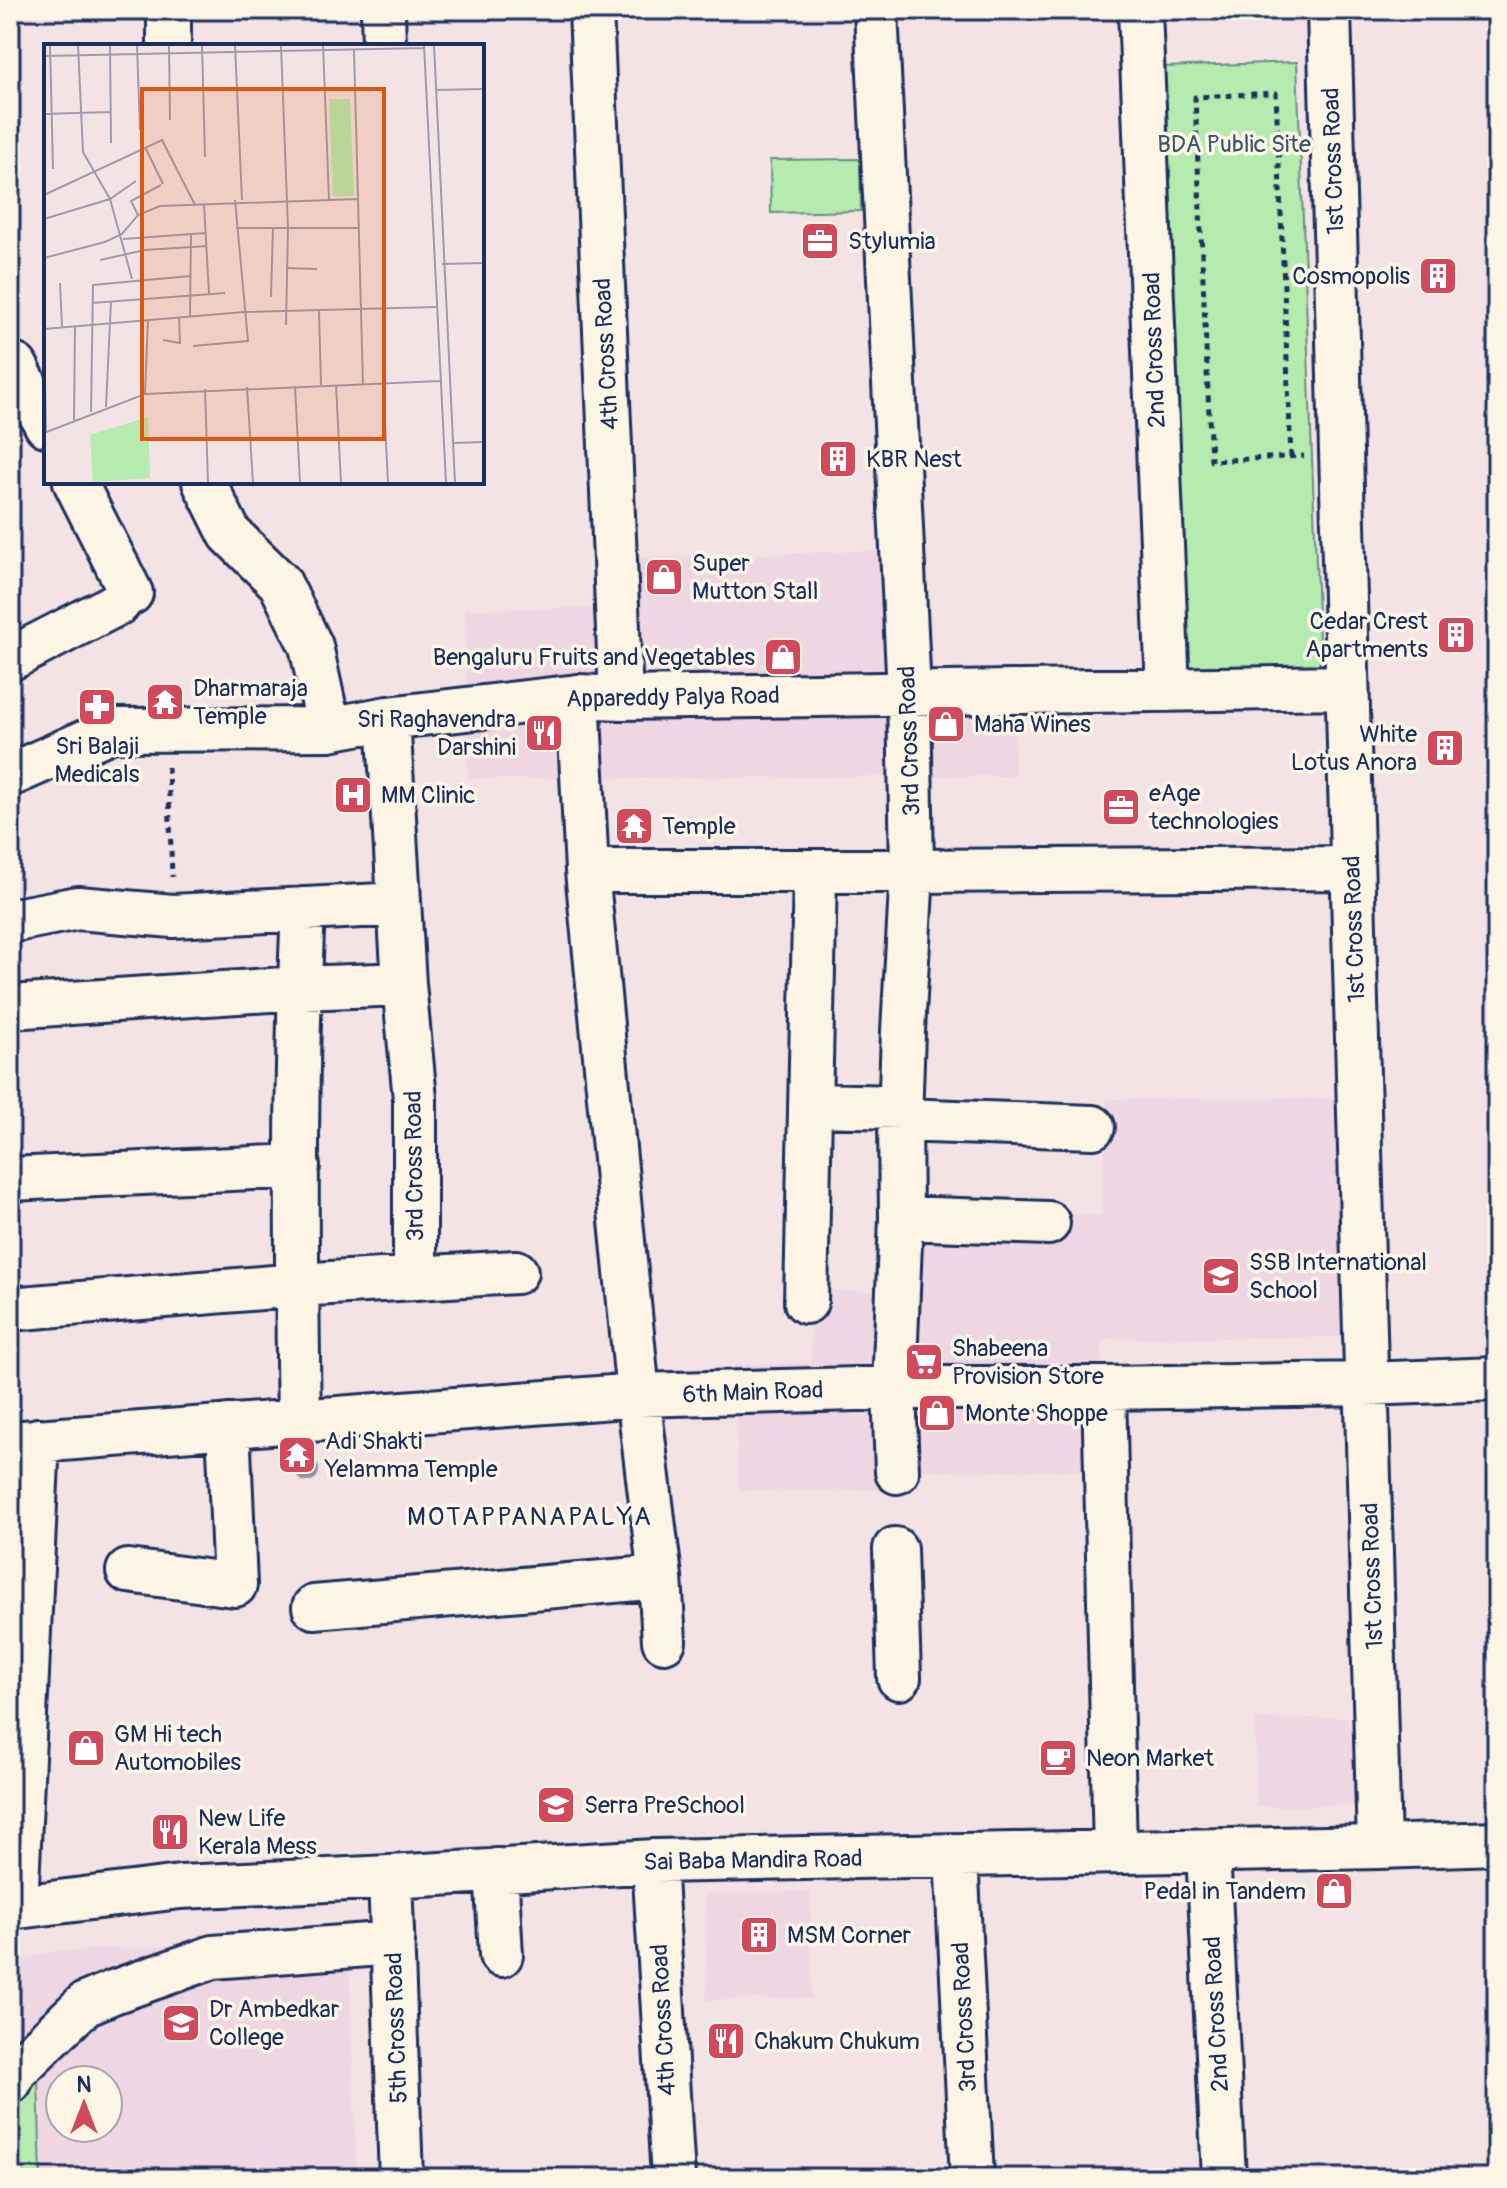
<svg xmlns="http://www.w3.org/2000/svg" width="1507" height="2188" viewBox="0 0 1507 2188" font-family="Pangolin,sans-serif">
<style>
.built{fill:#efd6e3;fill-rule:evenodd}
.green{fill:#b5ebae;stroke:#688d86;stroke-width:2}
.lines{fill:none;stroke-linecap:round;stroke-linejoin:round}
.minor-casing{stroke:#1b2f5e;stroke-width:48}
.path{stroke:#1b2f5e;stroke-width:5;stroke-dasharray:6 6;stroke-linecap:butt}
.minor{stroke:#fcf5e5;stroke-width:42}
.tree{fill:#8e95a3}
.labels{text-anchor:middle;stroke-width:7;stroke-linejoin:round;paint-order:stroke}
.park-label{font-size:24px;fill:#3a556e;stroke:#fcf5e5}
.street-label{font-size:24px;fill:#1b2f5e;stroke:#fcf5e5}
.poi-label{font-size:24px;fill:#1b2f5e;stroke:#fcf5e5;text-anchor:start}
.neighbourhood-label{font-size:26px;letter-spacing:2px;fill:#1b2f5e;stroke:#fcf5e5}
.inset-road{fill:none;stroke:#9d9bae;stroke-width:2}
.view{fill:#de5710;fill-opacity:0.15;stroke:#de5710;stroke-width:4}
.inset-edge{fill:none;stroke:#1b2f5e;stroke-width:4}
</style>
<rect width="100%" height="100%" fill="#f4e3e4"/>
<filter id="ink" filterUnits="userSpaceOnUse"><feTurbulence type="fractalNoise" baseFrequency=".0125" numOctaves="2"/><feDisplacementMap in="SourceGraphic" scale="16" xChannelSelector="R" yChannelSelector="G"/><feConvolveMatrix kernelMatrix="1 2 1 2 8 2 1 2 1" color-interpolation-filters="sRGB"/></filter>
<g filter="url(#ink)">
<path class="built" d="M894,550L899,703L1014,700L1015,776L468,779L465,609L628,608L627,558Z
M1340,1098L1341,1337L1102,1339L1101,1470L954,1472L887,1468L889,1490L739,1491L734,1365L811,1363V1291H887L888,1211L1102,1215L1107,1099Z
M1362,1717L1363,1805L1257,1807L1255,1719Z
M810,1892L812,1998L707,2000L705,1893Z
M348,1937L357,2178H10V1965L47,1952ZM60,2080H108V2128H60Z"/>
<path class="green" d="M1297,62L1320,667L1188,672L1164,67Z
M860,159L861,211L771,213L770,160Z
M37,2047L41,2178H10V2055Z"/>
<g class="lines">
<g class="minor-casing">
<path id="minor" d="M169,10V46
M383,10L384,46
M591,10L621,698
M876,10L909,693L912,871L903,1031L900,1120L901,1218L894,1388L897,1472
M1140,10L1168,690
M1329,10L1379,1847
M16,366L46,425
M75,482L131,593
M204,482L230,534L280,583L311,646L329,729
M10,659L119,603
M388,718L404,984L415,1099V1278
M10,775L112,730L329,729L388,718L578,696L621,698L1347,687
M587,871H912L1352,868
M10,921L78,908L173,916L399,904
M10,1007L300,988L404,984
M810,1105L901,1107
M900,1120L1093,1127
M10,1179L298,1166
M901,1218L1048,1223
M806,1302L815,871
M10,1309L297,1285L516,1272
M1104,1388L1115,1852
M299,1421C296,1250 295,1079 303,909
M10,1443L638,1395L894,1388H1104L1366,1384L1497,1379
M895,1549L899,1678
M128,1571L235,1585L228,1426
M660,1577L664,1641
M314,1607L660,1577L638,1395L587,871L578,696
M1208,1851L1224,2178
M956,1856L972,2178
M654,1861L673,2178
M496,1870L501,1955
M390,1877L401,2178
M16,1906L38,1440
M10,1908L180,1887L390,1877L654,1861L1379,1847L1497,1843
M10,2082L15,2071L85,2004L113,1992L213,1957L393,1943"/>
</g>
<path class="path" d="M1291,457L1276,93L1195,97L1211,461L1304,456
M168,767L172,877"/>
<use href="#minor" class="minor"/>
</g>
<circle class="tree" cx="307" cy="1470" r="12"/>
</g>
<defs>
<g id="office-square" transform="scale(2)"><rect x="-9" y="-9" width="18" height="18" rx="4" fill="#d1495b" stroke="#fcf5e5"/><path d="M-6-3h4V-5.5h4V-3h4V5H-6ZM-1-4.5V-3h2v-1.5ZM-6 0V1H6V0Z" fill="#fff"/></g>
<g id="building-square" transform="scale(2)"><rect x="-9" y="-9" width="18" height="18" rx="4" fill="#d1495b" stroke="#fcf5e5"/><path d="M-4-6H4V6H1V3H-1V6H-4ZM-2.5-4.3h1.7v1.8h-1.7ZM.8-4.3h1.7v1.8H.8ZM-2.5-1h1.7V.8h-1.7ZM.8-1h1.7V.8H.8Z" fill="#fff"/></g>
<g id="shop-square" transform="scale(2)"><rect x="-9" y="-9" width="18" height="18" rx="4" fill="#d1495b" stroke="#fcf5e5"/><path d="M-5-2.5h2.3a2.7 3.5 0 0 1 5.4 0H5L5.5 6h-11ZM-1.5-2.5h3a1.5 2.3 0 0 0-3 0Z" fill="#fff"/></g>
<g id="temple-square" transform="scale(2)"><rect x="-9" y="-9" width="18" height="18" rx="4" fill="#d1495b" stroke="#fcf5e5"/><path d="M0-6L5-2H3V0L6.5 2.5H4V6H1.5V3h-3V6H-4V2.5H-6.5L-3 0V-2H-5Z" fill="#fff"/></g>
<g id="pharmacy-square" transform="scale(2)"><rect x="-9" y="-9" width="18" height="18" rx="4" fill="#d1495b" stroke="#fcf5e5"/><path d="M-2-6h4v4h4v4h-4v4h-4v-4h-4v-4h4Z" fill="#fff"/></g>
<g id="restaurant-square" transform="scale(2)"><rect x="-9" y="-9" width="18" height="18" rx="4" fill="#d1495b" stroke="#fcf5e5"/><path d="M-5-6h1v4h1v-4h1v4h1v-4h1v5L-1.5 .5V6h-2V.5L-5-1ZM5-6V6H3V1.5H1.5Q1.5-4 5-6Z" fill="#fff"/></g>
<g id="hospital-square" transform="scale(2)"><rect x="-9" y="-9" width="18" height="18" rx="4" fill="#d1495b" stroke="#fcf5e5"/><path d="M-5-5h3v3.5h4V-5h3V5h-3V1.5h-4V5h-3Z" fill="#fff"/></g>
<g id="school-square" transform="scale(2)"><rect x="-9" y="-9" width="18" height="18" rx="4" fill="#d1495b" stroke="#fcf5e5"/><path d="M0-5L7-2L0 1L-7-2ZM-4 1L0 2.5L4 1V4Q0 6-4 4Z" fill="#fff"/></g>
<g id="supermarket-square" transform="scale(2)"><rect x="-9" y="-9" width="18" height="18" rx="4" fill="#d1495b" stroke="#fcf5e5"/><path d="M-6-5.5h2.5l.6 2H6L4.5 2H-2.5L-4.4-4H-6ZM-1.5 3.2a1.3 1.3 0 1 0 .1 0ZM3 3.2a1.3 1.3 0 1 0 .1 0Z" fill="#fff"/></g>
<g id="cafe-square" transform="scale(2)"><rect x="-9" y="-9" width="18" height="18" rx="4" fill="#d1495b" stroke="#fcf5e5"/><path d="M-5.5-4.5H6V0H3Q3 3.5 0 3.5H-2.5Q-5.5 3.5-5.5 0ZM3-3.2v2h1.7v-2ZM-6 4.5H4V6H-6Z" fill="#fff"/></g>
<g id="university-square" transform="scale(2)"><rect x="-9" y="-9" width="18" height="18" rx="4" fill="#d1495b" stroke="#fcf5e5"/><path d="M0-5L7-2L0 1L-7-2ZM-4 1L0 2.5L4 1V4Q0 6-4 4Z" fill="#fff"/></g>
</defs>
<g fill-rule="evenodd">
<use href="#office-square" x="820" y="241"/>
<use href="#building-square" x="1438" y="276"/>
<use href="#building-square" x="838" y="459"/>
<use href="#shop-square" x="664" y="577"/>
<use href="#building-square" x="1456" y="635"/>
<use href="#shop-square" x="783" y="657"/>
<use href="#temple-square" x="165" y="702"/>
<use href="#pharmacy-square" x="97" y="707"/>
<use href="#shop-square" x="946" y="724"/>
<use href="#restaurant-square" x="544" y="733"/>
<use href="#building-square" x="1445" y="748"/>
<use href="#hospital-square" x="353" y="795"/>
<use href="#office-square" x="1121" y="807"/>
<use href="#temple-square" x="634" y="826"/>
<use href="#school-square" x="1221" y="1276"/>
<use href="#supermarket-square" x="924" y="1362"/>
<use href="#shop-square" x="937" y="1413"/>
<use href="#temple-square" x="297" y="1455"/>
<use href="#shop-square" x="86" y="1748"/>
<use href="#cafe-square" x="1058" y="1758"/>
<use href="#school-square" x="556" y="1805"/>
<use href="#restaurant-square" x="170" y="1832"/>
<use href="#shop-square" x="1334" y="1891"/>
<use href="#building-square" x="759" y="1935"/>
<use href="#university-square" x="181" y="2023"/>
<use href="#restaurant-square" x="726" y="2041"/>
</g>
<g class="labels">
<g class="park-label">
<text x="1234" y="152">BDA Public Site</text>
</g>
<g class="street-label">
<text transform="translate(1333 161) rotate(-92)" y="8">1st Cross Road</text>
<text transform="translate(1154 350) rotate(-92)" y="8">2nd Cross Road</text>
<text transform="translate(606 354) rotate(-93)" y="8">4th Cross Road</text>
<text transform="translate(673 697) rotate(-1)" y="8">Appareddy Palya Road</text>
<text transform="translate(909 741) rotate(-92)" y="8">3rd Cross Road</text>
<text transform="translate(1354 929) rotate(-92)" y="8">1st Cross Road</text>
<text transform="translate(414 1166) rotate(-91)" y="8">3rd Cross Road</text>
<text transform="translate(753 1392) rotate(-2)" y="8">6th Main Road</text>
<text transform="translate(1372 1576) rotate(-92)" y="8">1st Cross Road</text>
<text transform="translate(753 1860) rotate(-1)" y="8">Sai Baba Mandira Road</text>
<text transform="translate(1216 2014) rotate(-93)" y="8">2nd Cross Road</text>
<text transform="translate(964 2017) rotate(-93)" y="8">3rd Cross Road</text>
<text transform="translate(663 2020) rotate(-93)" y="8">4th Cross Road</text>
<text transform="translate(396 2028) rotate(-92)" y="8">5th Cross Road</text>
</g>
<g class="poi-label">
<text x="848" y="249">Stylumia</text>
<text x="1410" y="284" text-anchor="end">Cosmopolis</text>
<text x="866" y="467">KBR Nest</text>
<text x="692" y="571">Super<tspan x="692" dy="28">Mutton Stall</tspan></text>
<text x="1428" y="629" text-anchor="end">Cedar Crest<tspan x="1428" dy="28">Apartments</tspan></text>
<text x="755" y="665" text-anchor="end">Bengaluru Fruits and Vegetables</text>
<text x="193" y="696">Dharmaraja<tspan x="193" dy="28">Temple</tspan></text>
<text x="516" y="727" text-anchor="end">Sri Raghavendra<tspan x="516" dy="28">Darshini</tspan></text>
<text x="974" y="732">Maha Wines</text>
<text x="1417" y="742" text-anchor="end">White<tspan x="1417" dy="28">Lotus Anora</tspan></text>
<text x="97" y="754" text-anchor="middle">Sri Balaji<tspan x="97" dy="28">Medicals</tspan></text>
<text x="1149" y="801">eAge<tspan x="1149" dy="28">technologies</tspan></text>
<text x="381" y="803">MM Clinic</text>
<text x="662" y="834">Temple</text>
<text x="1249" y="1270">SSB International<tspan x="1249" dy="28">School</tspan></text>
<text x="952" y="1356">Shabeena<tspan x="952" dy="28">Provision Store</tspan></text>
<text x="965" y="1421">Monte Shoppe</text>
<text x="325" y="1449">Adi Shakti<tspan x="325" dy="28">Yelamma Temple</tspan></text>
<text x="114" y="1742">GM Hi tech<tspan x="114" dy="28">Automobiles</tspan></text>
<text x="1086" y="1766">Neon Market</text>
<text x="584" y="1813">Serra PreSchool</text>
<text x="198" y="1826">New Life<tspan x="198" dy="28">Kerala Mess</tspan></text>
<text x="1306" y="1899" text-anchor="end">Pedal in Tandem</text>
<text x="787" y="1943">MSM Corner</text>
<text x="209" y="2017">Dr Ambedkar<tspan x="209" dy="28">College</tspan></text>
<text x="754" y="2049">Chakum Chukum</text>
</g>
<g class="neighbourhood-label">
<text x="530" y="1525">MOTAPPANAPALYA</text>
</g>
</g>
<g transform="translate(44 44)">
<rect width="440" height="440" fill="#f4e3e4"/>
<path d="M285,55H306L310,152H289ZM104,373L106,434L49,438L46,391Z" fill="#b5ebae"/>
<path class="inset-road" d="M6,1L9,125M34,1L39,108L66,155L88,235M66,1L67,99M93,1L96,86M125,1L126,76M158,1L161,113M191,1L198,156M237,1L244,184L242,281M279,1L285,155M380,1L402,439M390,1L411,439M310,6L319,341M0,12L381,4M392,46L440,45M0,70L66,68M101,103L119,140M0,151L118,96L151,161M160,160L165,250M94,171L87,157L117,141M0,175L66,155L92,137M192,184H315M79,195L162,189M0,214L61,198L78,190L94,171L116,162L314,155M56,216L101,206L163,202M398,220L440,219M242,224L273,225M16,239L18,283M227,253L229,184M48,259L181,249M275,267L277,341M146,272L147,190M0,285L200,268L392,263M0,285L2,389M119,296L136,299L135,273M149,302L204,297L191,156M339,340L344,439M292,341L297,439M251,342L256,439M203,343L209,439M161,345L164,439M101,350L104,275M62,363L67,257M47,368L49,241L146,232M30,376L31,282M0,389L101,350L396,337M409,399L440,398"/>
<path class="view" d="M98,45H340V395H98Z"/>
<rect width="440" height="440" class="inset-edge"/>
</g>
<rect width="1507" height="2188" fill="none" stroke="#fcf5e5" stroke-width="40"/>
<rect x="20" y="20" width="1467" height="2148" fill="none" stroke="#1b2f5e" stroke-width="3" filter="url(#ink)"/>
<g transform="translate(84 2104)"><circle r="38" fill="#fcf5e5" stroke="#a2a6af" stroke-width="2"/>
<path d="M0-6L14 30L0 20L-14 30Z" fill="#d1495b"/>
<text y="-12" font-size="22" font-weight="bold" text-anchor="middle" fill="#1b2f5e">N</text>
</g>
</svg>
